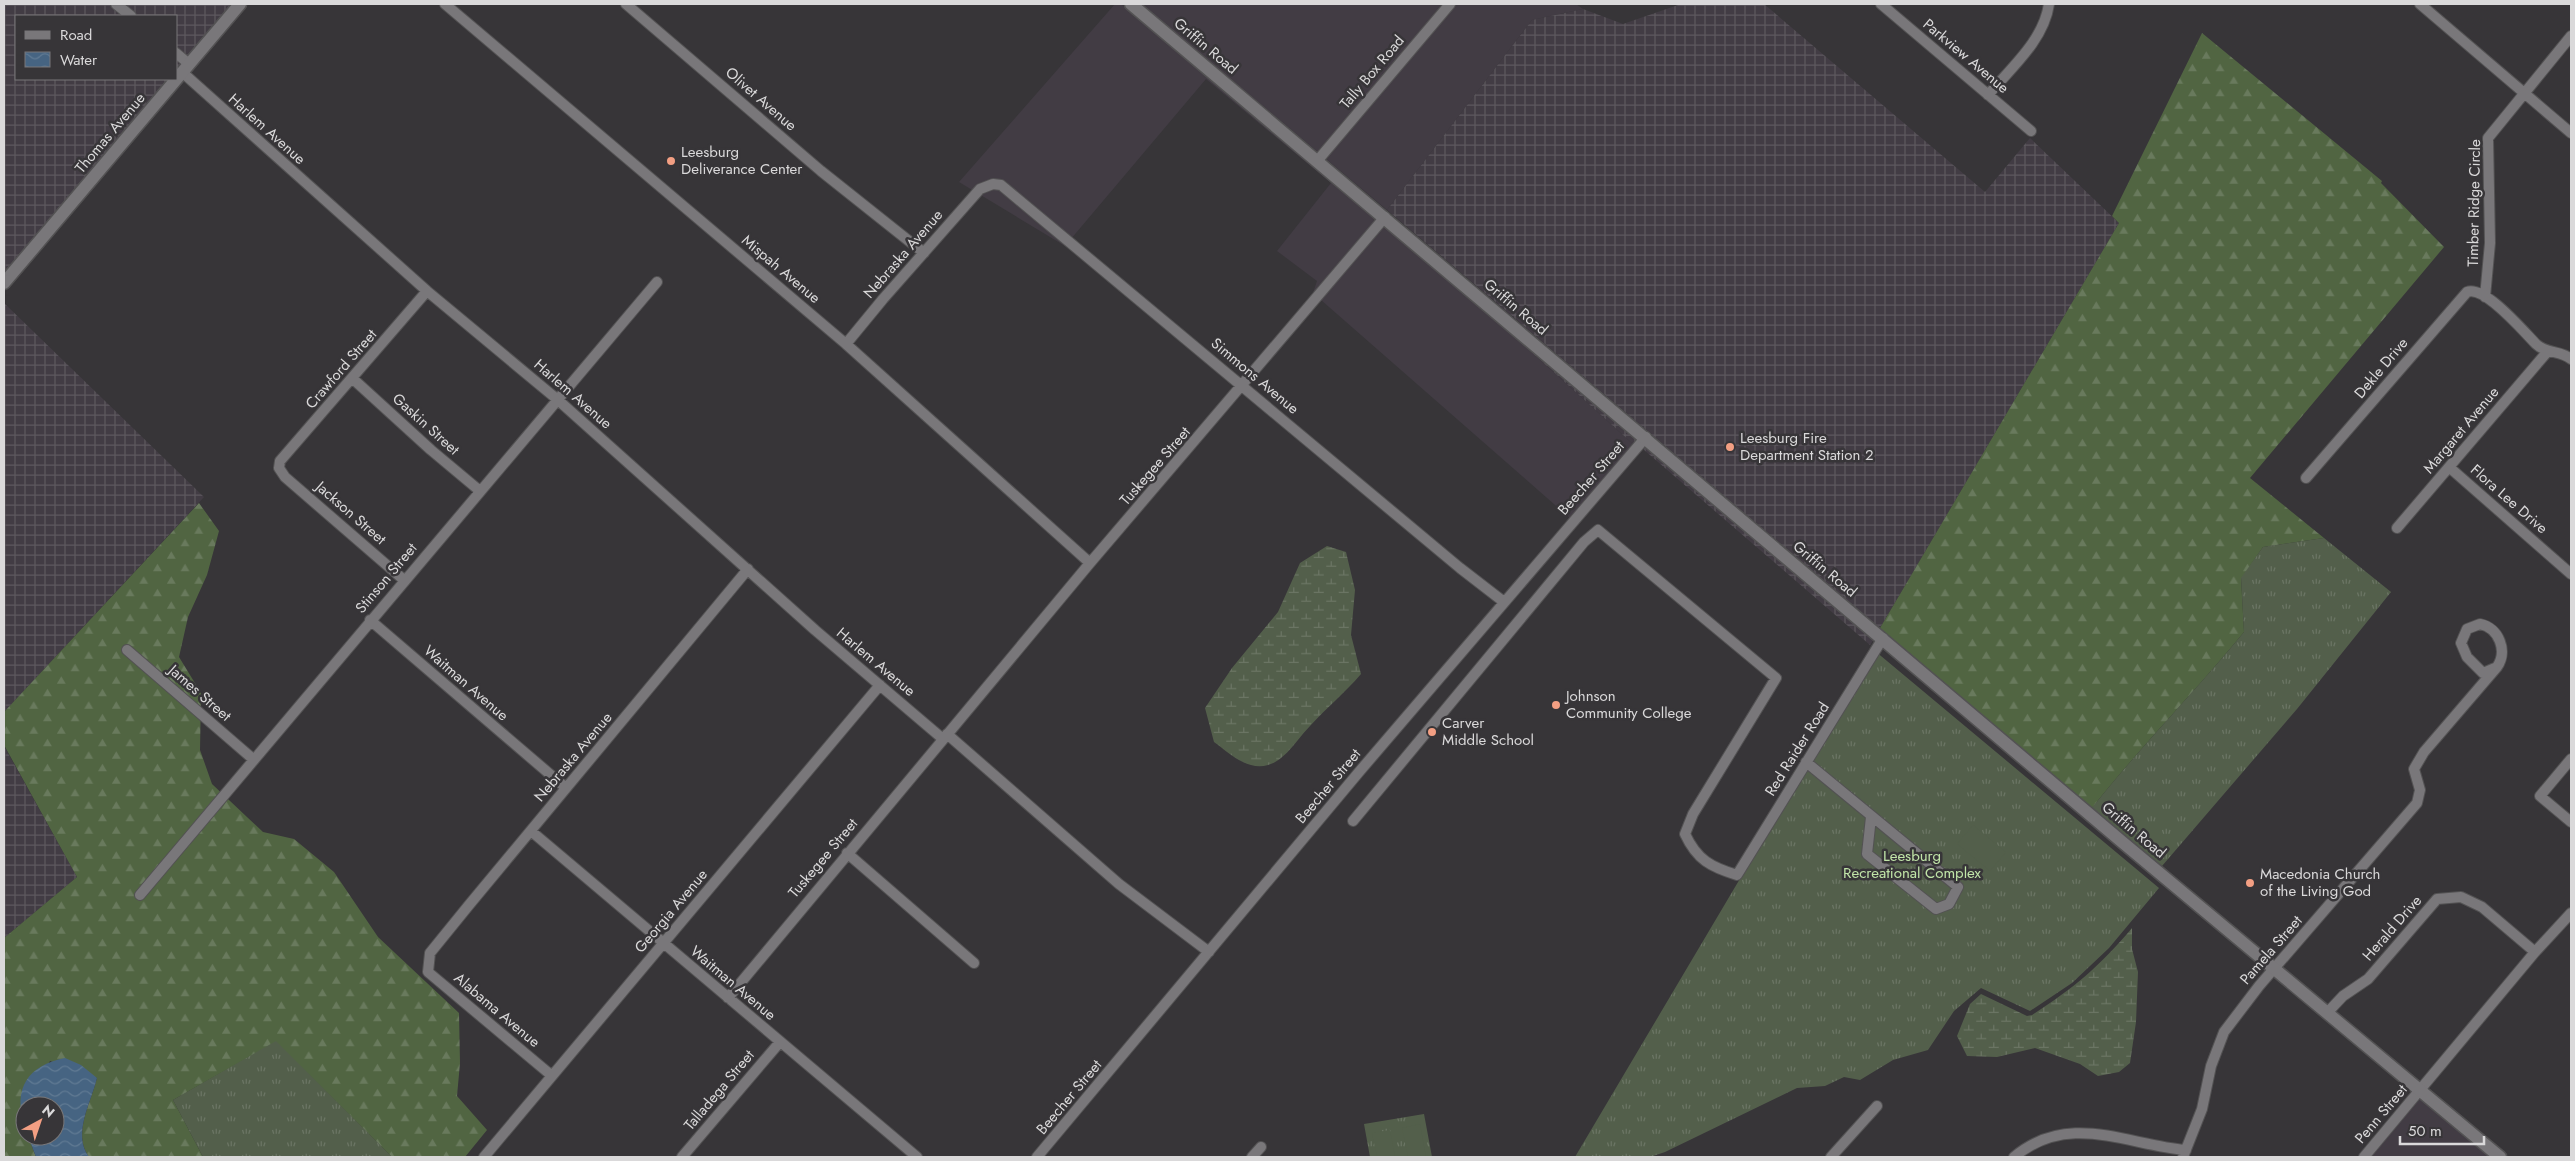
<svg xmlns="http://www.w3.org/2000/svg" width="2575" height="1161" viewBox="0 0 2575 1161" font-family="Jost,sans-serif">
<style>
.built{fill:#423c44}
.industrial{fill:url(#industrial-grid)}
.grass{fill:url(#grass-tufts)}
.forest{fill:url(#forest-firs)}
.wetland{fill:url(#wetland-marsh)}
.pitch{fill:#535f4b}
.water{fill:url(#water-waves)}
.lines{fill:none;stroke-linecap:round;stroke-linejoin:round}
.minor-casing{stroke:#535253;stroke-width:12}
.tertiary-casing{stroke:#535253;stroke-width:15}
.minor{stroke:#79777a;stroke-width:10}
.tertiary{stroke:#79777a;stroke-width:12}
.poi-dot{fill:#f39f83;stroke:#373538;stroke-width:2}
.labels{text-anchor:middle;stroke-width:5;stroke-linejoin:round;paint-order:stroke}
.street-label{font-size:15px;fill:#dad9da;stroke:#373538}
.poi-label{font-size:15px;fill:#dad9da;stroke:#373538;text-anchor:start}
.park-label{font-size:15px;fill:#c1e5a8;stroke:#373538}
</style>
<defs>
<pattern id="industrial-grid" width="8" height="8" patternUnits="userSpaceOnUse" patternTransform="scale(1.25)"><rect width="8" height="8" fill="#423c44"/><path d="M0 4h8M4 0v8" fill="none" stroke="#5d585e"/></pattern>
<pattern id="grass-tufts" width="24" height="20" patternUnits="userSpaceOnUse" patternTransform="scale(1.25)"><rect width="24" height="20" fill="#535f4b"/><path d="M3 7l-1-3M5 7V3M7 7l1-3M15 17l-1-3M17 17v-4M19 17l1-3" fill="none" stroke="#6b7564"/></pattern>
<pattern id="forest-firs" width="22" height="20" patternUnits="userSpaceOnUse" patternTransform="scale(1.25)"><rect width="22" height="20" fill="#516542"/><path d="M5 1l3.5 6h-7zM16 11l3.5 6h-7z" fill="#697a5d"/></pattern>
<pattern id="wetland-marsh" width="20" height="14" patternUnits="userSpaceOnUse" patternTransform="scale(1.25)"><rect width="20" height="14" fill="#535f4b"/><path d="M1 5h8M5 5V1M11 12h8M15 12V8" fill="none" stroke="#6b7564"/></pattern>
<pattern id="water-waves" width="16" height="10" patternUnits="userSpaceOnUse" patternTransform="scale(1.25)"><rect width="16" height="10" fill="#466482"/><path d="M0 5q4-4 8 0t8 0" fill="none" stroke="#607a93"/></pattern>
</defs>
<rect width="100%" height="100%" fill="#373538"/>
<path class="built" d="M1115,4H1121L1482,307L1634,445L1571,519L1313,293L1317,281L1277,251L1331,183L1206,79L1065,246L959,182Z
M1141,4H1576L1583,9L1532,20L1387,210Z
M2413,1093L2490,1157H2360Z"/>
<path class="industrial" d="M4,4H233L176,71V16H16V79H169L4,274Z
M1681,4H1764L1985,192L2030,138L2119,223L1880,628L1387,210L1532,20L1583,9L1623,24Z
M4,303L204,497L4,712Z
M1482,307L1874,639L1870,645L1636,443L1634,445Z
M4,746L77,877L4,938Z"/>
<path class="grass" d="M2324,538L2391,592L2297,709L2162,866L2092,808C2140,747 2195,692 2244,632L2241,577L2263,547Z
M1875,651L2159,888L2109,948L2072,983L2030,1011L1981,988L1954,1011L1928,1050L1893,1060L1860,1080L1844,1077L1825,1086L1797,1088L1665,1152L1650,1157H1575Z
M276,1040L392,1157H203L173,1100Z
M1424,1114L1432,1157H1370L1364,1124Z"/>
<path class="forest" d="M2202,33L2382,181L2381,183L2444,247L2250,478L2324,538L2263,547L2241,578L2244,632C2195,692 2140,747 2092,808L1880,628L2119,223L2112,216Z
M199,503L219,531L207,575L188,617L179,657L201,693L200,750L212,784L263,832L294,839L334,872L378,937L459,1013L460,1063L457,1096L487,1130L465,1157H392L276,1041L173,1100L203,1157H89C72,1134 91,1103 97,1078L50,1061L20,1112L25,1126V1136H28L36,1157H4V938L77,877L4,745V712Z"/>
<path class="wetland" d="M1327,546L1346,552L1355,590L1351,635L1361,674C1345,693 1326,708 1310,726C1297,739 1286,760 1268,765C1247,771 1229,753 1214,742L1205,708L1232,668L1278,612L1300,563Z
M2132,928V949L2138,972L2136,1022L2130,1063L2119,1072L2098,1076L2080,1064L2035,1048L1997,1057L1967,1056L1957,1036L1970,1004L1981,994L2027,1016L2032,1015C2074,988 2100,966 2132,928Z"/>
<path class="pitch" d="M1973,825L2006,852L1990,871L1957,844Z
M1420,1124L1426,1157H1408L1402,1128Z
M1390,1130L1395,1157H1377L1372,1133Z"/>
<path class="water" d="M65,1058L81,1065L97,1078C91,1103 72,1134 89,1157H36L28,1136H55V1106H25V1126C12,1089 28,1065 65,1058Z"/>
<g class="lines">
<g class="minor-casing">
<path id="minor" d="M116,4L131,16
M445,4L846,344L1090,563
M626,4L821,171L924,253
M1881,4L2031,131
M2420,4L2571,133
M176,53L189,64
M182,72L427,291L558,400L815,630L943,739
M1988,95C2011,68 2044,40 2049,4
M1318,160L1450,4
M2485,297L2490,243L2488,138L2571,36
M846,344L883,299L980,189L993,184L1001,185L1460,568L1504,602
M352,378L431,450L480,491
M2449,467L2571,574
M2306,478L2467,292C2485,285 2524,332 2536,344C2546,354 2561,350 2571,359
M2397,528L2548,351
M404,580L285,477L279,468L280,461L427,291
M370,620L566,788
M127,650L253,759
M947,734L1119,884L1209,952
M2571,759L2540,796L2571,822
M1806,762L1958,887L1949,904L1936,909L1867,854L1871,817
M1353,821L1584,542L1598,530L1776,678L1693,814L1685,834C1697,860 1711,867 1737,875L1883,638
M531,831L917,1157
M847,853L974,963
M140,895L657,282
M728,998L1090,563L1385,217
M2327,1013L2343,996L2368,979L2437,899L2461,897L2482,907L2535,952
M551,1075L428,972L430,953L469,905L748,569
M484,1157L880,685
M682,1157L780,1042
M1037,1157L1359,772L1646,437
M1252,1157L1261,1147
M1831,1157L1877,1106
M2014,1157C2069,1111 2127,1145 2186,1150
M2183,1157L2202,1109L2211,1066L2224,1032L2259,986L2417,803L2420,790L2414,769L2424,752L2497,667C2508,651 2499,628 2480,624L2467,629L2461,643L2467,657L2483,673L2497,667
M2364,1157L2535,952L2571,913"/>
</g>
<g class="tertiary-casing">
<path id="tertiary" d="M1131,4L2121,841L2500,1157
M4,283L240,4"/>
</g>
<use href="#minor" class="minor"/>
<use href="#tertiary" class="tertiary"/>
</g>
<g class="poi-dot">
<circle cx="671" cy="161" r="5"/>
<circle cx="1730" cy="447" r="5"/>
<circle cx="1556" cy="705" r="5"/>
<circle cx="1432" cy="732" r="5"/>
<circle cx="2250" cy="883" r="5"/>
</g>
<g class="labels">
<g class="street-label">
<text transform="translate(1206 46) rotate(40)" y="5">Griffin Road</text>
<text transform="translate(1966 56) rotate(40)" y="5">Parkview Avenue</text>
<text transform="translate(1372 72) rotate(-50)" y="5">Tally Box Road</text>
<text transform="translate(761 99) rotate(41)" y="5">Olivet Avenue</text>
<text transform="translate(267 129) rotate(42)" y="5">Harlem Avenue</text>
<text transform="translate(110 133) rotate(-50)" y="5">Thomas Avenue</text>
<text transform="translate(2474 203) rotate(-89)" y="5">Timber Ridge Circle</text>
<text transform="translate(903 254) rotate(-49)" y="5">Nebraska Avenue</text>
<text transform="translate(781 269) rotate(40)" y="5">Mispah Avenue</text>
<text transform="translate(1516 307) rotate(40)" y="5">Griffin Road</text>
<text transform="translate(2381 368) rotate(-50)" y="5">Dekle Drive</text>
<text transform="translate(341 369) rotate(-49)" y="5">Crawford Street</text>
<text transform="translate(1255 376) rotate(40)" y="5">Simmons Avenue</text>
<text transform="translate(573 394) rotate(41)" y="5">Harlem Avenue</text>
<text transform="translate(426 424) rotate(42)" y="5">Gaskin Street</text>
<text transform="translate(2461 430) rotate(-50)" y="5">Margaret Avenue</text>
<text transform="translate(1155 466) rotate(-49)" y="5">Tuskegee Street</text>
<text transform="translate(1591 478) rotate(-49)" y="5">Beecher Street</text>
<text transform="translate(2509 499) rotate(41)" y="5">Flora Lee Drive</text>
<text transform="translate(351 513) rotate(41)" y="5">Jackson Street</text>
<text transform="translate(1825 569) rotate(40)" y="5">Griffin Road</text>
<text transform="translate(386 578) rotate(-50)" y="5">Stinson Street</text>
<text transform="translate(876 662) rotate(40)" y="5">Harlem Avenue</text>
<text transform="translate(466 683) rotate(41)" y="5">Waitman Avenue</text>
<text transform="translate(200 693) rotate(41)" y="5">James Street</text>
<text transform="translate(1797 749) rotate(-58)" y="5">Red Raider Road</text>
<text transform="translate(573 757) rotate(-50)" y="5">Nebraska Avenue</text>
<text transform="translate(1328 786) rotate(-50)" y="5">Beecher Street</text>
<text transform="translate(2134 830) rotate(40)" y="5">Griffin Road</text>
<text transform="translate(823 858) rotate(-50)" y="5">Tuskegee Street</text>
<text transform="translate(671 911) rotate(-50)" y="5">Georgia Avenue</text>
<text transform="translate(2392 928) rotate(-49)" y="5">Herald Drive</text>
<text transform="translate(2271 950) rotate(-49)" y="5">Pamela Street</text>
<text transform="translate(733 983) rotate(40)" y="5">Waitman Avenue</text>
<text transform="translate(497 1010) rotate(40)" y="5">Alabama Avenue</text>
<text transform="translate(719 1090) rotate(-50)" y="5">Talladega Street</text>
<text transform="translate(1069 1097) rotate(-50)" y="5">Beecher Street</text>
<text transform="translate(2381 1114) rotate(-50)" y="5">Penn Street</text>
</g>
<g class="poi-label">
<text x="681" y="157">Leesburg<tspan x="681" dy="17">Deliverance Center</tspan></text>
<text x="1740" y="443">Leesburg Fire<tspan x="1740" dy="17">Department Station 2</tspan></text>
<text x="1566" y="701">Johnson<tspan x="1566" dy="17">Community College</tspan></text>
<text x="1442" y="728">Carver<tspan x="1442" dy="17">Middle School</tspan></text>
<text x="2260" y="879">Macedonia Church<tspan x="2260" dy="17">of the Living God</tspan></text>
</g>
<g class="park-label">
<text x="1912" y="861">Leesburg<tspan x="1912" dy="17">Recreational Complex</tspan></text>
</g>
</g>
<rect width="2575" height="1161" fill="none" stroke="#dad9da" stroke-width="10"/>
<rect x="15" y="15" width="162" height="65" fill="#373538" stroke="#787779"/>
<rect x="25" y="31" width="25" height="8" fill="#79777a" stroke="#787779"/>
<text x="60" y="40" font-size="15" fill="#dad9da">Road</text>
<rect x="25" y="52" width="25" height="15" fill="url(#water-waves)" stroke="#787779"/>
<text x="60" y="65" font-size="15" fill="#dad9da">Water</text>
<g transform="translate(40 1121) rotate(40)"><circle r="24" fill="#373538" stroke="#787779"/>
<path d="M0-4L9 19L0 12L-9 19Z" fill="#f39f83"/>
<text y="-8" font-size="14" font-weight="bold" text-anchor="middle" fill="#dad9da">N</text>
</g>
<path d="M2400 1136v8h84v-8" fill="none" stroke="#dad9da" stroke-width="2.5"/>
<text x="2408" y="1136" font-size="15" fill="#dad9da" stroke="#373538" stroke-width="4" paint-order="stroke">50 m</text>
</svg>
